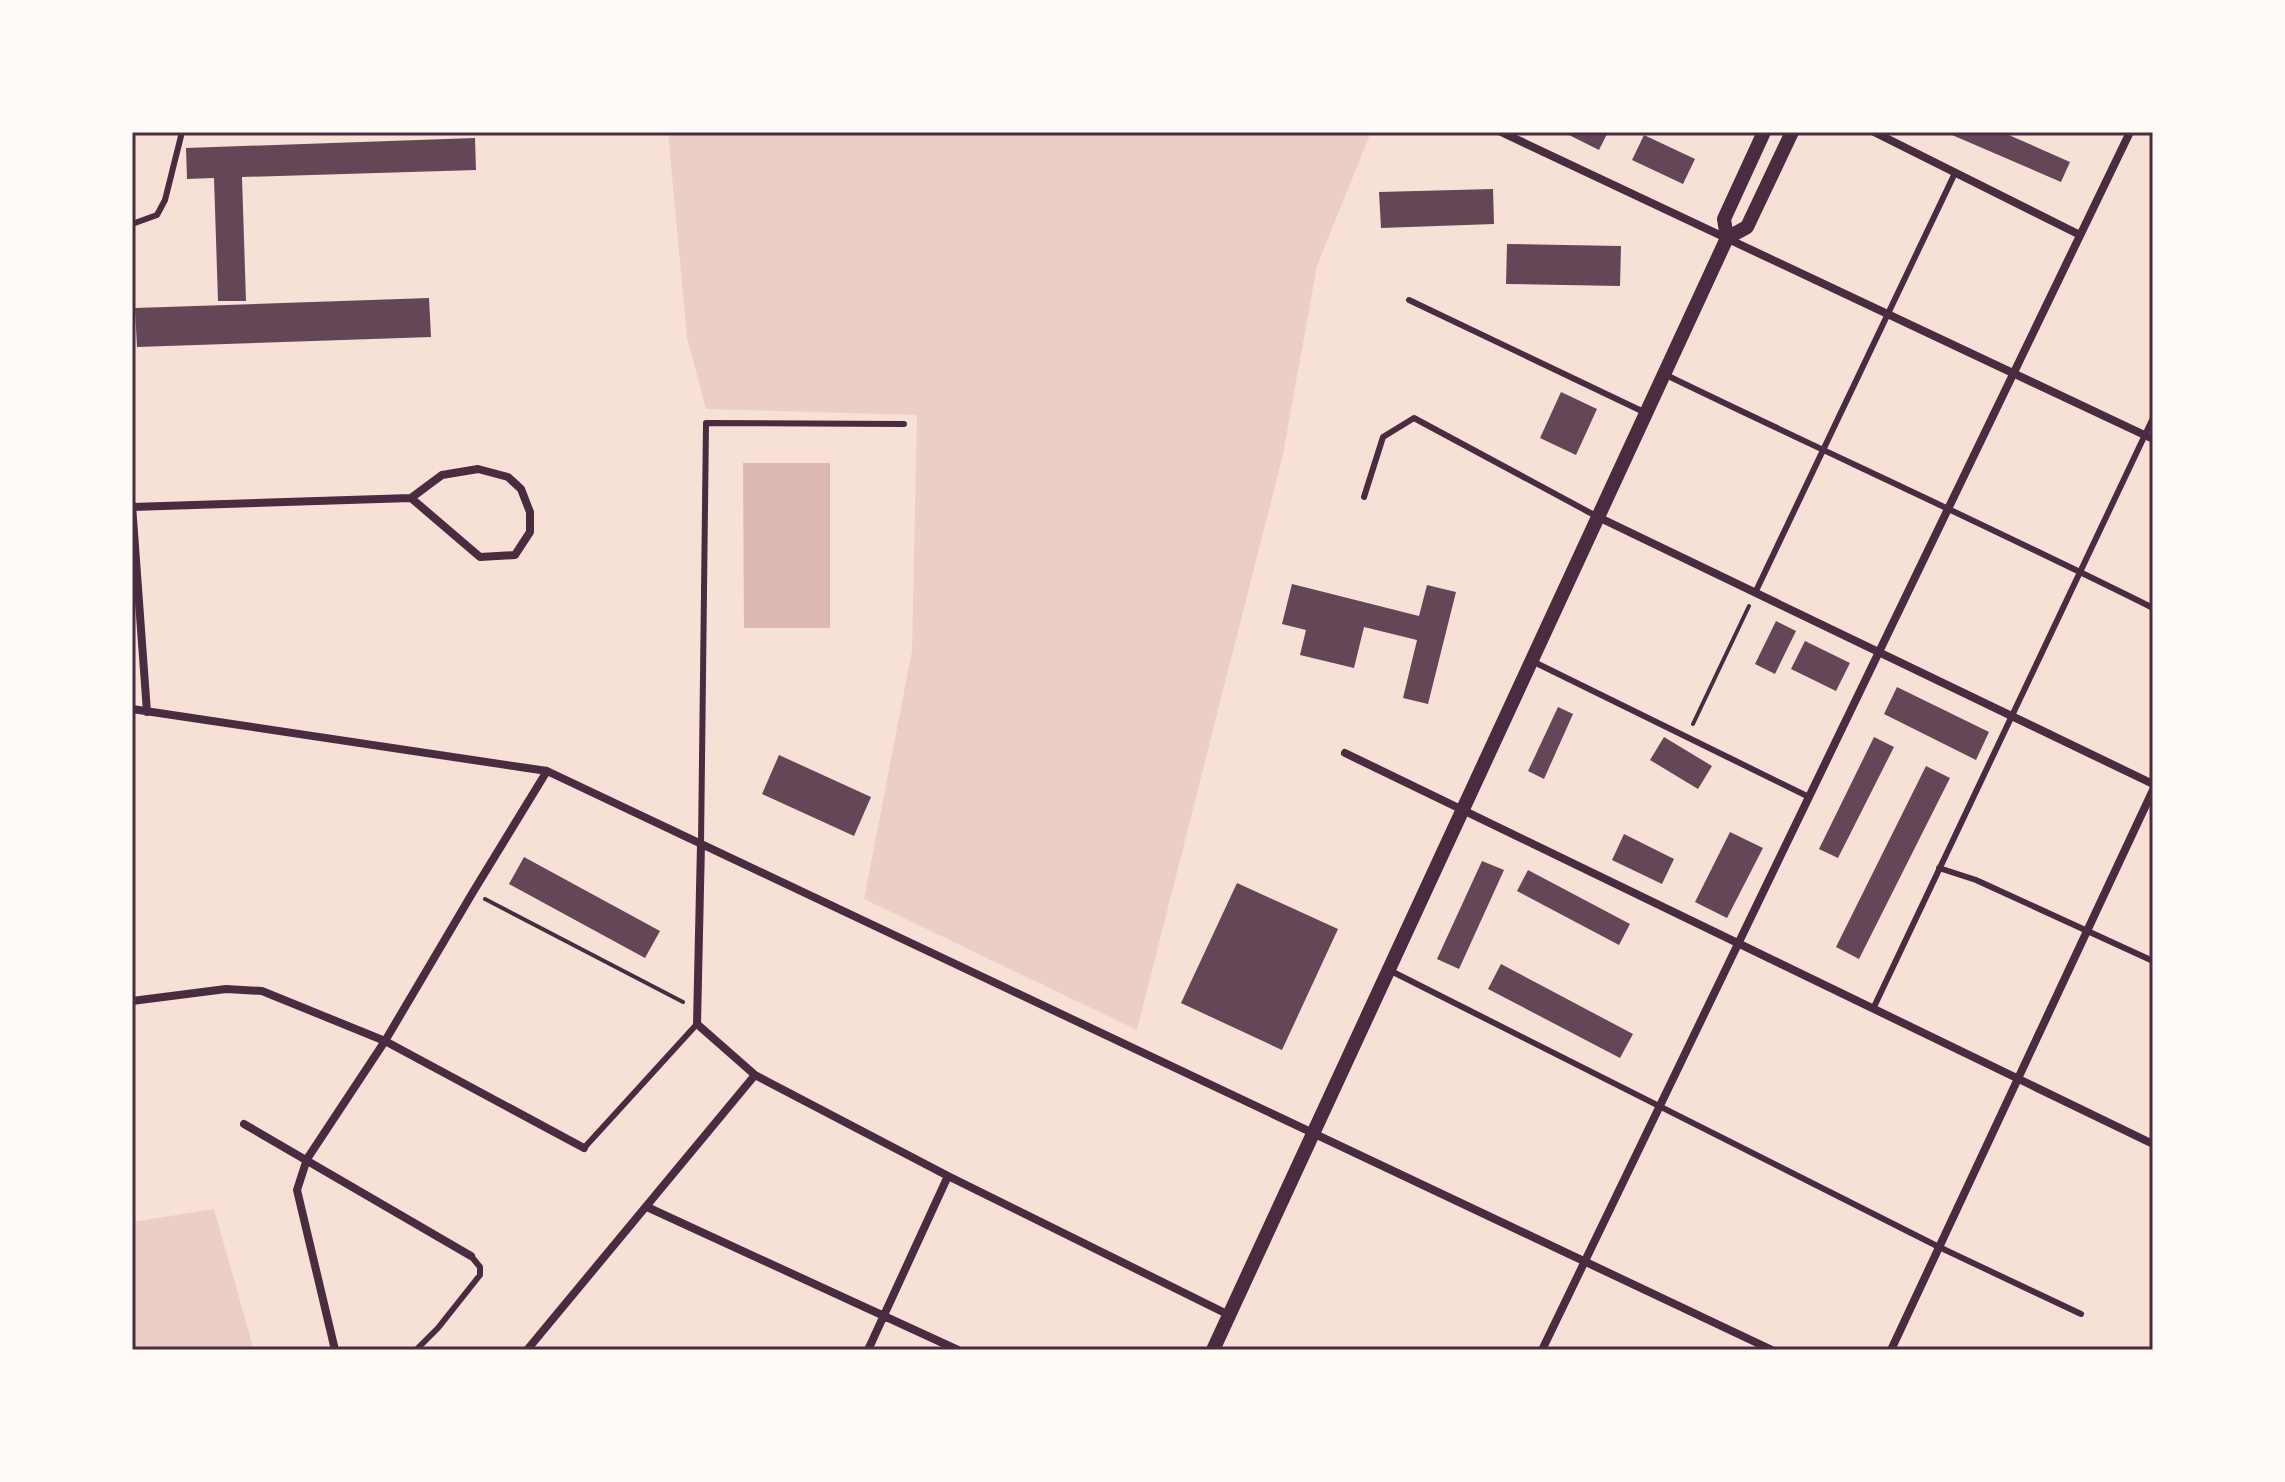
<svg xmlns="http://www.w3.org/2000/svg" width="2285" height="1482" viewBox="0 0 2285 1482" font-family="'Work Sans',sans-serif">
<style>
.green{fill:#ebcfc5}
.water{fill:#dcb8b0}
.building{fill:#644757}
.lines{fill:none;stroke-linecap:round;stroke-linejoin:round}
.path{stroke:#4a2c40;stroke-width:4}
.service{stroke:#4a2c40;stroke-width:6}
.minor{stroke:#4a2c40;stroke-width:8}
.tertiary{stroke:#4a2c40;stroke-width:14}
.neatline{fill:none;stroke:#4a2c40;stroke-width:3}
</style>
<rect width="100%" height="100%" fill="#f7e1d7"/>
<path class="green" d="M668,132H1371L1317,266L1283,454L1137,1030L864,899L912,651L917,415L706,409L687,338Z
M214,1209L254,1350H132V1222Z"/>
<path class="water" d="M743,463H830V628H744Z"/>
<path class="building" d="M1563,132H1608L1599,150Z
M1945,132H2002L2070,162L2061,182Z
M1644,135L1695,159L1683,184L1632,160Z
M475,138L476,170L242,177L246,301H218L214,178L187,179L186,148Z
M1493,189L1494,224L1381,228L1379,192Z
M1507,244L1621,246L1620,286L1506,284Z
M429,298L431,337L137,347L135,308Z
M1561,392L1597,409L1576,455L1540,438Z
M1292,584L1419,616L1427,585L1456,592L1428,704L1403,698L1417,640L1364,627L1354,668L1300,655L1306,630L1282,624Z
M1776,621L1796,631L1775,674L1755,664Z
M1805,641L1850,663L1836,691L1791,669Z
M1897,687L1989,732L1976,760L1884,714Z
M1558,707L1573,714L1544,779L1528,771Z
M1664,737L1712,766L1698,789L1650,760Z
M1874,737L1894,747L1838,858L1819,849Z
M779,755L871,797L854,836L762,794Z
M1926,766L1950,778L1859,959L1836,947Z
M1730,832L1763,848L1727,918L1695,902Z
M1624,834L1674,859L1662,884L1612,860Z
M524,857L660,931L645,958L509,884Z
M1482,861L1504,870L1459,969L1437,959Z
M1528,870L1630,924L1619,945L1517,891Z
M1237,883L1338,929L1282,1050L1181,1003Z
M1501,964L1633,1034L1620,1058L1488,989Z"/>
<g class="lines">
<path class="path" d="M1693,724L1749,606
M485,899L683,1002"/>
<path class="service" d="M132,224L157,215L165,200L182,132
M1409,300L1646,413
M1664,374C1827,453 1991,527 2153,608
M1364,497L1383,437L1414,418L1598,517
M1755,593L1955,173
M1532,661L1809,797
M701,844L706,423L904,424
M1939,868L1976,880L2153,961
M1389,970L1939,1247L2081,1314
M1873,1009L2153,418
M584,1148L697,1024
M416,1350L438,1328L480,1275V1267L471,1256"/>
<path class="minor" d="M1501,132L2153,439
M1874,132L2080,235
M132,505L147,712
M132,507L411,498L442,475L478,469L508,477L521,489L530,512V532L515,555L480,557L411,498
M1598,517L2153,784
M132,709L547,771L1772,1350
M1345,753L2153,1144
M701,844L697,1024L755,1075L948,1176L1229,1315
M132,1001L226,989L262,991L385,1041L584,1148
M244,1124L471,1256
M647,1207L958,1350
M335,1350L297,1190L307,1159L385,1041L473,892L547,771
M527,1350L755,1075
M868,1350L948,1176
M1542,1350L2130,132
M1891,1350L2153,790"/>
<path class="tertiary" d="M1727,238L1747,227L1792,132
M1213,1350L1727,238L1724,219L1764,132"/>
</g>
<rect width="2285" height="1482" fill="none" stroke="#fffaf5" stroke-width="268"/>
<rect x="134" y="134" width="2017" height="1214" class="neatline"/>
</svg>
